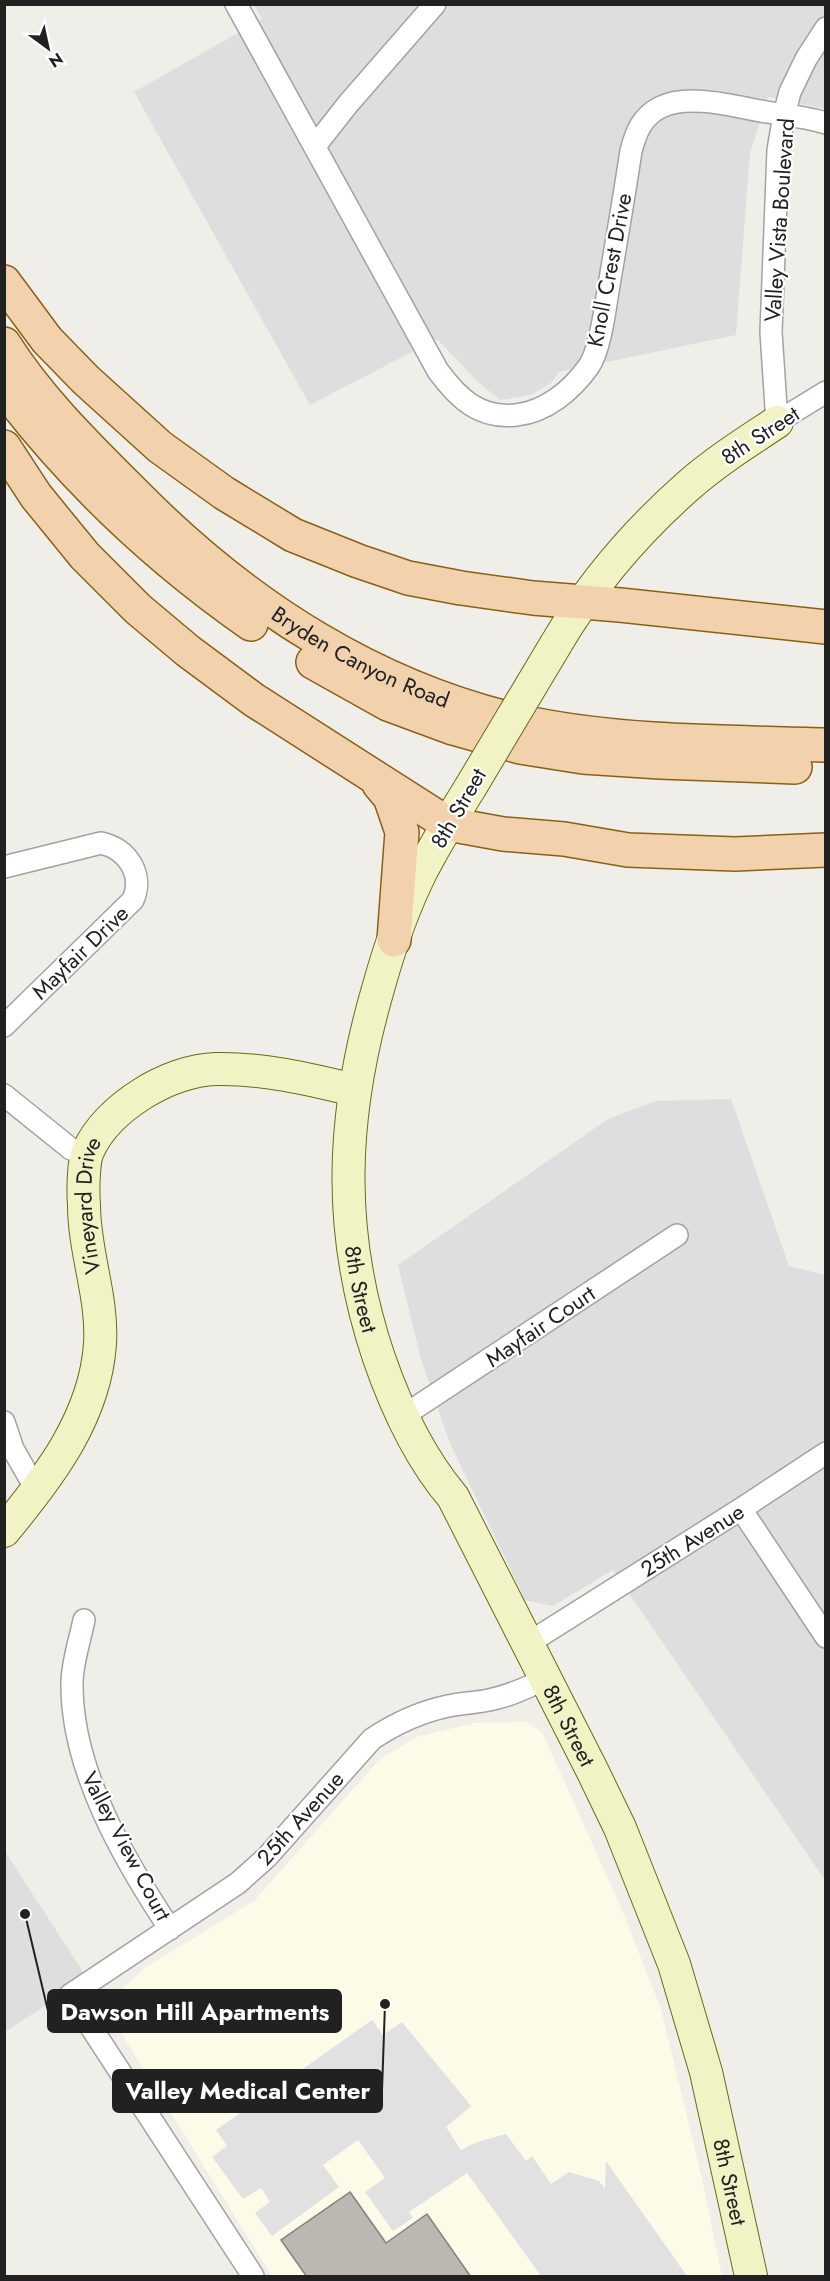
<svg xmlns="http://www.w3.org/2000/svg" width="830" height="2281" viewBox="0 0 830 2281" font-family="Jost,sans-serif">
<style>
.residential{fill:#dfdede}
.education{fill:#fcfbe7}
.parking{fill:#e1e1e1}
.building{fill:#bdb7b2;stroke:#84807d;stroke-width:1.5}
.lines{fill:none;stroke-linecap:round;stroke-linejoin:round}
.street-casing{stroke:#a2a2a2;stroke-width:24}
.secondary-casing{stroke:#666d13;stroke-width:34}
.primary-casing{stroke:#8b6013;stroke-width:36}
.street{stroke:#fff;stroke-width:21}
.secondary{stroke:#f2f3c5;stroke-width:32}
.primary{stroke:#f1d2ad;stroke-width:33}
.secondary-bridge-casing{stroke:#666d13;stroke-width:34;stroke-linecap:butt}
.secondary-bridge{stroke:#f2f3c5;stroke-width:32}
.labels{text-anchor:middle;stroke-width:4.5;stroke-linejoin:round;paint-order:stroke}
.street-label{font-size:22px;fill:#212121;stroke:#fff}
.leader{fill:none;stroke:#212121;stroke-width:2}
.callout-dot{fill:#212121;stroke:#fff;stroke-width:2}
.callout{fill:#212121;stroke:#212121;stroke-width:2}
.callout-label{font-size:24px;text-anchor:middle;font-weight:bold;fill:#fff}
</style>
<rect width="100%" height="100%" fill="#f0eee9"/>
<path class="residential" d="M254,5H825V109L768,97L750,153L736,335L559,372L551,383L531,395L500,400L477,381L437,339L310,405L134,92L262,19Z
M731,1099L789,1266L825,1275V1880L613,1570L553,1606L525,1600L449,1441L421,1359L398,1265L608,1119L656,1101Z
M4,1850L87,1978L5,2032H4Z"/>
<path class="education" d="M527,1722L542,1732L620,1905L661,2009L702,2179L722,2276H272L110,2015L111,1999L146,1967L254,1901L379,1760L416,1737L475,1723Z"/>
<path class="parking" d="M372,2020L383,2035L402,2022L471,2106L446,2127L461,2150L477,2142L506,2134L526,2161L532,2156L551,2184L569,2172L599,2181L605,2189L606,2161L687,2276H541L467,2173L409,2212L413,2218L393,2231L365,2192L385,2178L358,2140L323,2165L339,2187L272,2236L255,2213L270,2202L261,2188L243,2199L212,2157L227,2146L216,2130Z"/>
<path class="building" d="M350,2192L386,2243L427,2214L471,2277H307L281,2240Z"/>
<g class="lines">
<g class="street-casing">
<path id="street" d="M236,4L438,371C458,398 479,419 516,415C546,412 572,390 589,366C600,350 605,310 608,291C616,244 624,197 631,151C636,132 642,116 661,107C689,93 737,107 766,112C786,115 807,117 826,123
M826,28L806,59L790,92L784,115L778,150L771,332L777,422L826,392
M315,146L348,104L435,4
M4,867L101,843C128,849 144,875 133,900L4,1026
M4,1095L71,1149L86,1153
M403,1416L677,1235
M4,1422L13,1449L37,1491
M741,1509L826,1637
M84,1620C80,1640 72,1663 72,1683C71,1769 124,1860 170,1929
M527,1644L741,1509L826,1453
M253,2276L70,1995L238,1883L267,1857L372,1739C396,1723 420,1712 448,1706C461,1703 475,1703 489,1700C509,1696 526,1688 545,1679"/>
</g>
<g class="secondary-casing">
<g id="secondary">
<path d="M556,644C590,586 637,531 688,486C715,462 747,442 777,422"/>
<path id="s1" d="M470,788C453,815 437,842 422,870C403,908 389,949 378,989C341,1116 336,1231 379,1358C396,1407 419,1457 453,1497L592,1770L620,1828L674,1964L706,2072L751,2276"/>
<path id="s2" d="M4,1531C49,1477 95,1417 100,1344C103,1297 84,1252 84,1205C83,1193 83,1162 88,1151C107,1108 169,1070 216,1069C262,1068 309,1079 354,1090"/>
</g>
</g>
<g class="primary-casing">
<g id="primary">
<path d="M4,282L47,340L86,380L160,447L224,493L293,535L358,561L408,578L461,588L533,598L620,605L826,627"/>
<path id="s3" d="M4,344C40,401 90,449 137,496C246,606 379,692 532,724C627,743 729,742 826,745"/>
<path d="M4,388C73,479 158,559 251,624"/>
<path d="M4,447L36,496L85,556L138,609L188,651L254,700L448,824L503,834L564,839L628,850L735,854L826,850"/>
<path d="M313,662L388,704L453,728L520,747L583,757L660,762L795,767"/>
<path d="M379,784L390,797L402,832L394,940"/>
</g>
</g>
<use href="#street" class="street"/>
<use href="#secondary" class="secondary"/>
<use href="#primary" class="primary"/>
<g class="secondary-bridge-casing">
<path id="secondary-bridge" d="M470,788L556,644"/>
</g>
<use href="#secondary-bridge" class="secondary-bridge"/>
</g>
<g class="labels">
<g class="street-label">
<text transform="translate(779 220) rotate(-86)" y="8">Valley Vista Boulevard</text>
<text transform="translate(609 270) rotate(-79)" y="8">Knoll Crest Drive</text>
<text transform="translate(760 435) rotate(-33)" y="8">8th Street</text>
<text dy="8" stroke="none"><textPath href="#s3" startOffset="480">Bryden Canyon Road</textPath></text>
<text transform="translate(458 808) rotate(-60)" y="8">8th Street</text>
<text transform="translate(80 952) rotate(-44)" y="8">Mayfair Drive</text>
<text dy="8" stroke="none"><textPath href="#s2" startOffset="354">Vineyard Drive</textPath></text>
<text dy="8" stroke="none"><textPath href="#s1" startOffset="526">8th Street</textPath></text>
<text transform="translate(540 1326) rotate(-34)" y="8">Mayfair Court</text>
<text transform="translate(692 1540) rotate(-32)" y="8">25th Avenue</text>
<text dy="8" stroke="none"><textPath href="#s1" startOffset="1012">8th Street</textPath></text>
<text transform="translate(300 1818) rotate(-48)" y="8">25th Avenue</text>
<text transform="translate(127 1846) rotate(62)" y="8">Valley View Court</text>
<text dy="8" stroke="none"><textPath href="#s1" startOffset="1498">8th Street</textPath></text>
</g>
</g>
<path class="leader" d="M25 1914L48 2011M385 2004L382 2091"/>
<g class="callout-dot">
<circle cx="25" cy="1914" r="6"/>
<circle cx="385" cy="2004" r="6"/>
</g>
<g class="callout">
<rect x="48" y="1990" width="293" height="42" rx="6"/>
<rect x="113" y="2070" width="269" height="42" rx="6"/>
</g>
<g class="callout-label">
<text x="195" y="2020">Dawson Hill Apartments</text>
<text x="248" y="2099">Valley Medical Center</text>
</g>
<rect width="830" height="2281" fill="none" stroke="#212121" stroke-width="12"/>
<g transform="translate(48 48) rotate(147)" stroke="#ffffff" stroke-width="4.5" paint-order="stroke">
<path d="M0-4.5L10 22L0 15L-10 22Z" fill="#212121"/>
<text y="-9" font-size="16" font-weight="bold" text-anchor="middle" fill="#212121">N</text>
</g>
</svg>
